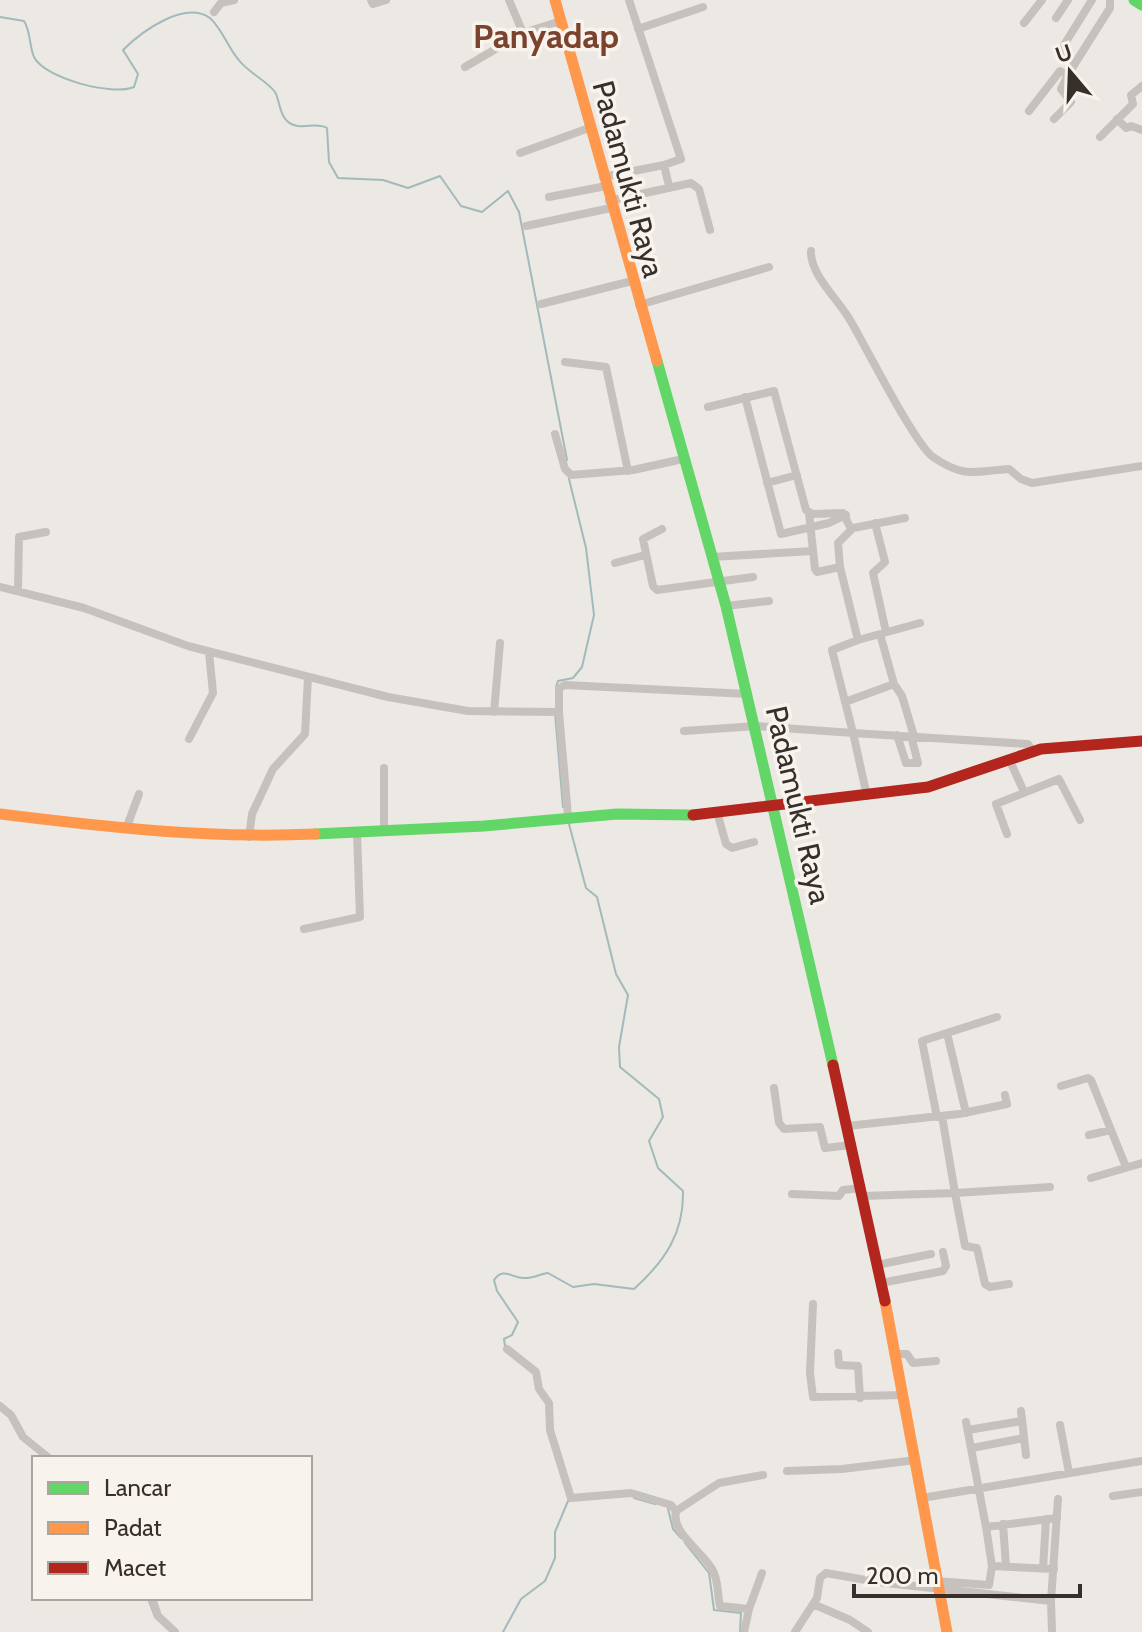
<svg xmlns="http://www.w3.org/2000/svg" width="1142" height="1632" viewBox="0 0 1142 1632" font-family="Cabin,sans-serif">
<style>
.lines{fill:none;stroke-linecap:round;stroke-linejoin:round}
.stream{stroke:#a2babb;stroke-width:2}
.street{stroke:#c6c1bc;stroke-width:8}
.fast{stroke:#63d668;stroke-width:11}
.slow{stroke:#ff974d;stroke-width:11}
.jam{stroke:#b3261e;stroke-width:11}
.labels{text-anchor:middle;stroke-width:7;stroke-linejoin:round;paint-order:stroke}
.street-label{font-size:30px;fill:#362f2b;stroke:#f8f3ec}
.quarter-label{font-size:34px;font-weight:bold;fill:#7b422e;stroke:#f8f3ec}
</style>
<rect width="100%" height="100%" fill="#ece8e4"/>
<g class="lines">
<path class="stream" d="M0,17L24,21C31,32 29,46 34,57C45,79 113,96 134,87L138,74L123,50C141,32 184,0 210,18C222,29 228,47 238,59C247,72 266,80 275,92C280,101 279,114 287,121C299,132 315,121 327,128L329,162L338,178L383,180L408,188L440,176L461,206L482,212L508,191L519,212L567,460
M556,687L558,681L573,678L582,667L594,615L586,548L569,479
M555,713L563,807
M505,1346L504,1339L512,1335L518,1322L497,1291L494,1280C503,1267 510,1277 523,1278C531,1279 540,1274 548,1273L573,1287L594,1284L634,1289C665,1261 684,1233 683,1191L658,1168L649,1141L663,1117L659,1099L620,1067L619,1047L628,995L616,974L597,897L586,888L569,824
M634,1498L655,1504
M668,1509L673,1529L681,1538
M685,1543L709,1573L714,1610L741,1613L740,1632
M149,1601L155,1617
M503,1632L521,1599L545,1581L555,1558V1532L568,1501"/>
<path class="street" d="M371,0L373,4L386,0
M509,0L523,33
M629,0L681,159L664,165
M214,12L221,3L234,0
M1056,18L1068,0
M1024,23L1042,0
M638,29L703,7
M1074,65L1110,8V0
M465,67L523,33L561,21
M1029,111L1060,71L1068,75L1074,65L1059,53L1092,0
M1054,119L1071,102L1061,89L1068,75
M1117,119L1126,128L1131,126L1142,130
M1100,137L1133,104L1131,95L1142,86
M520,153L589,128
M603,177L664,165L669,186
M549,197L606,186
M609,201L691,183L699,189L710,230
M526,226L611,208
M811,251C810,275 839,300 850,320C865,345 915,445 933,457C965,479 975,471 1009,469L1021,479L1032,483L1142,466
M541,304L632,281
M639,305L769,267
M565,362L606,367L628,471
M745,397L781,534L829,523L846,515
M708,407L774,391L806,510L812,514L843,513L851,529
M555,434L565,469L571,475L633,470L683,459
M767,483L797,475
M875,523L885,562L873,573L886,632
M662,529L643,539L653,586L657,590L753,577
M712,557L812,551
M615,563L645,555
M840,567L838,543L853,528L905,518
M0,587L84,608L188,646L388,697L468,711L559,712V688L565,685L748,694
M18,590L19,537L46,532
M726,606L769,601
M858,640L920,623
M894,684L902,696L914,736
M845,702L894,684L880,634
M494,712L500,643
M559,712L568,816
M684,731L756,726L853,733L832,650L858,640L840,567L817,572L815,569L809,513
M897,735L906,763H918L911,736
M189,739L213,693L209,652
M1010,761L1024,792
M384,768V832
M867,796L853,733L1028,744L1033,752
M717,812L726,844L732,848L754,842
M126,829L139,794
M1007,834L996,804L1059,779L1080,820
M249,837L252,814L273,769L305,734L308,677
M304,929L360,917L357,833
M947,1033L966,1113
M1061,1086L1088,1078L1091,1080L1111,1130
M774,1088L779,1123L784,1129L820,1127L825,1148L851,1145
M937,1117L922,1041L997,1017
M847,1126L959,1114L1007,1104L1005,1095
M1089,1135L1111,1130L1126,1167
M1091,1178L1142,1163
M792,1194L839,1196L843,1190L861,1188
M863,1196L955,1193L942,1116
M877,1265L931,1254
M881,1283L943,1271L946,1266L943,1252
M1009,1284L990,1287L985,1284L977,1248L965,1246L955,1193L1050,1187
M813,1304L810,1373L813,1397L903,1395
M507,1349L536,1372L539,1389L549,1403L550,1430L571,1498L631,1493L671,1505L676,1511
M838,1353L839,1365L858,1366L860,1398
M895,1354H907L913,1363L936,1361
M0,1406L11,1415L23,1437L49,1458
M1021,1411L1026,1455
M966,1422L986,1527
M1060,1425L1069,1473
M968,1430L1022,1421
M972,1448L1024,1438
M787,1471L842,1469L916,1460
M1113,1496L1142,1492
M922,1498L1142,1461
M1003,1524L1006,1566
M992,1566L1054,1569
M1043,1569L1046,1519
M936,1581L989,1585L992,1566L986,1527L1057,1518
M152,1598L158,1616L175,1632
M1051,1601L1052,1632
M813,1604L850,1620L868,1632
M749,1609L762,1573
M744,1632L749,1609L720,1606C717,1594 719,1580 712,1569C702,1551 671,1533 676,1511L719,1483L763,1475
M795,1632L817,1598L820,1578L826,1573L877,1582L1051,1601L1058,1499"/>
<path class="fast" d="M1134,0L1142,5
M657,361L726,606L833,1065
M315,834L484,826L617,814L693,815"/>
<path class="slow" d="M555,0L657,361
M0,814C105,827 208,839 315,834
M885,1301L947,1632"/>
<path class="jam" d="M693,815L928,787L1041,749L1142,741
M833,1065L885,1301"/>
</g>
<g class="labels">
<g class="street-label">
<text transform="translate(628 179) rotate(75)" y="10">Padamukti Raya</text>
<text transform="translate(798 805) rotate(77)" y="10">Padamukti Raya</text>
</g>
<g class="quarter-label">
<text x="546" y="48">Panyadap</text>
</g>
</g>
<rect x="32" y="1456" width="280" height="144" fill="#f8f3ec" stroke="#aaa59f" stroke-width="2"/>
<rect x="48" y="1482" width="40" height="12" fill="#63d668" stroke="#aaa59f" stroke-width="2"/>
<text x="104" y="1496" font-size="24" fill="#362f2b">Lancar</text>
<rect x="48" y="1522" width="40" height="12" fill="#ff974d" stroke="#aaa59f" stroke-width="2"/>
<text x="104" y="1536" font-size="24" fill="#362f2b">Padat</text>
<rect x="48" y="1562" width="40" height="12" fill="#b3261e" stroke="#aaa59f" stroke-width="2"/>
<text x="104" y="1576" font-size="24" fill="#362f2b">Macet</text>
<g transform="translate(1070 72) rotate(341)" stroke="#f8f3ec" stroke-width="6" paint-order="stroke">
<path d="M0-6L14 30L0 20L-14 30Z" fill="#362f2b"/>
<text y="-12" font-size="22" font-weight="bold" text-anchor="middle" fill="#362f2b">U</text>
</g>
<path d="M854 1584v12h226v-12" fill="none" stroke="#362f2b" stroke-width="4"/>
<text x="866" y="1584" font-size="24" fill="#362f2b" stroke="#f8f3ec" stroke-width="6" paint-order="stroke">200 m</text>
</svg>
